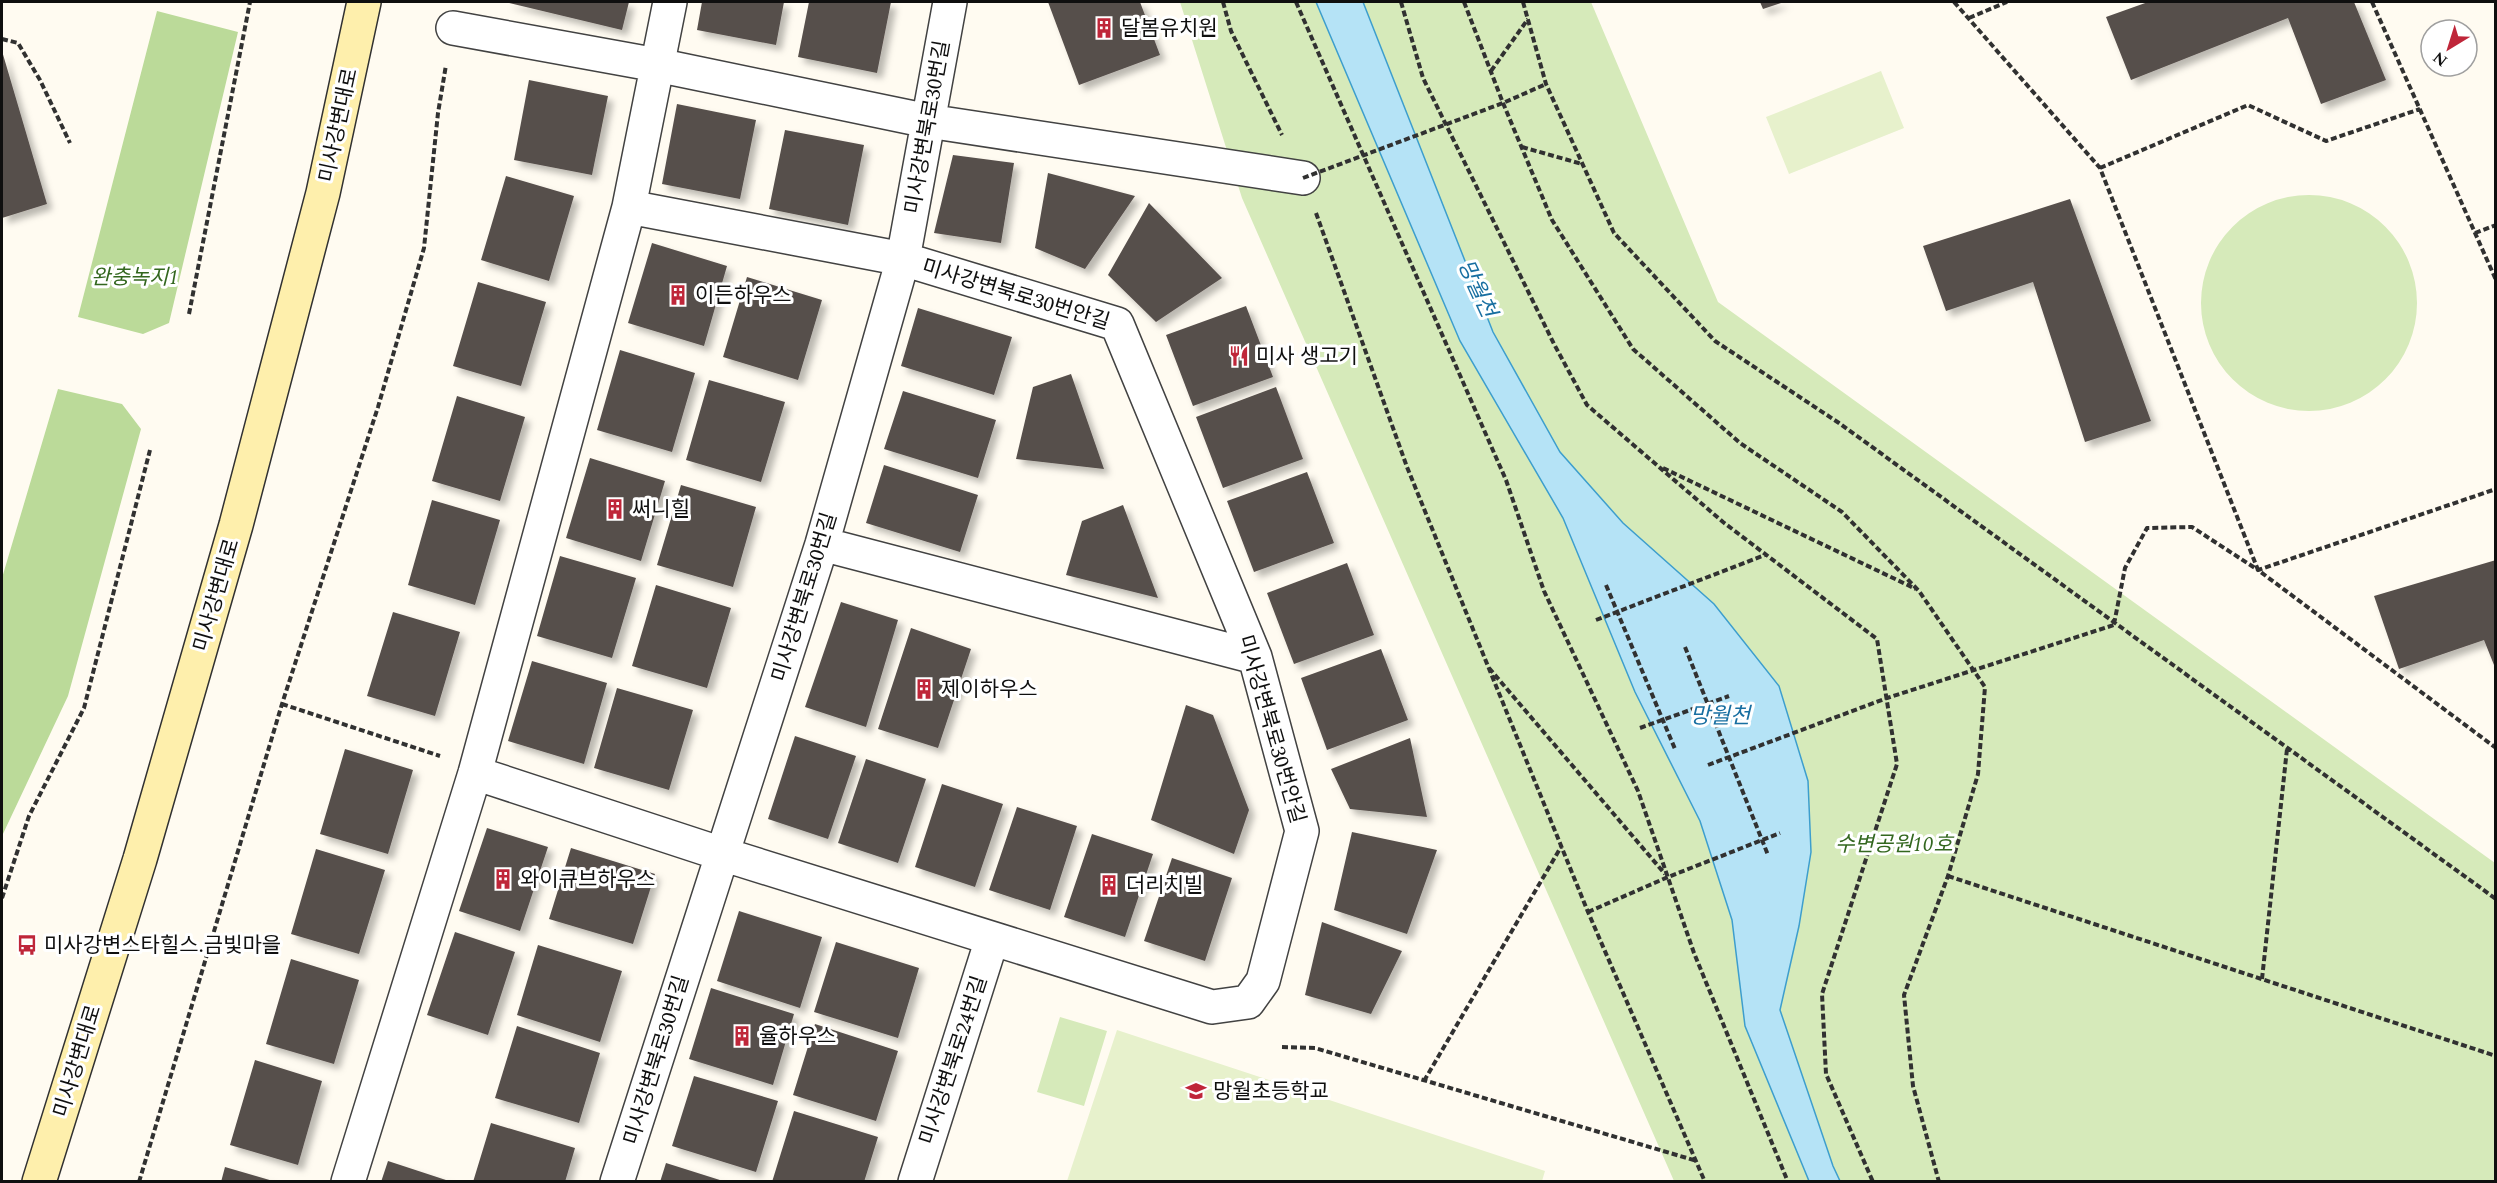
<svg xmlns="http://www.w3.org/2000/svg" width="2497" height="1183" viewBox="0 0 2497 1183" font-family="Spectral,'Noto Sans KR',serif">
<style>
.green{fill:#d6eaba}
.forest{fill:#bbda99}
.pitch{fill:#e7f1cc}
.water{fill:#b5e3f6;stroke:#3d9ecd;stroke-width:1.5}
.building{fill:#574f4b;filter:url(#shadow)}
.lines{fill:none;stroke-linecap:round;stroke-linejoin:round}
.street-casing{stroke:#424242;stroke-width:36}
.secondary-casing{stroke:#313131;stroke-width:36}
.path{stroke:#313131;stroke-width:4;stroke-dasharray:6 3;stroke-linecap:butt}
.street{stroke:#fff;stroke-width:33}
.secondary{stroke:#feefac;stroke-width:33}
.path-bridge{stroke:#313131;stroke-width:4;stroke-dasharray:6 3;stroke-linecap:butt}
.labels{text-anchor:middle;stroke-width:6;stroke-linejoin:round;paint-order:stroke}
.poi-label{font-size:21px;fill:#0f0f0f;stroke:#fff;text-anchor:start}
.street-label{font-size:21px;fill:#0f0f0f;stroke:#fff}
.park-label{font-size:21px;font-style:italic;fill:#33671f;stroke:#fff}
.water-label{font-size:22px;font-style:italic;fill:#186fa1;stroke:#fff}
</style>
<defs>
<filter id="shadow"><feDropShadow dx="5.5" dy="5.5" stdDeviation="3" flood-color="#0004"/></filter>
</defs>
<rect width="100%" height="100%" fill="#fffbf1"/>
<path class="green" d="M1180,2H1591L1718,302L2495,863V1181H1674L1242,198Z
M2201 303a108 108 0 1 1 216 0a108 108 0 1 1-216 0Z
M1060,1017L1107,1031L1084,1106L1037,1092Z"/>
<path class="forest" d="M157,11L238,32L169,323L143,334L78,317Z
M58,389L122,404L141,429L68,696L2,836V578Z"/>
<path class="pitch" d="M1881,71L1904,128L1789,174L1766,117Z
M1117,1030L1545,1171L1542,1181H1067Z"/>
<path class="water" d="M1316,2H1363L1493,332L1560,452L1623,523L1714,604L1779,686L1808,781L1811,852L1799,926L1780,1010L1833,1166L1840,1181H1809L1745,1026L1732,920L1700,821L1635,692L1563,518L1460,341Z"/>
<path class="building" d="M505,2H629L622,30Z
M702,2H784L776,45L697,30Z
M809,2H891L877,73L798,57Z
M1048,2H1140L1160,55L1079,85Z
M1760,2H1784L1763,9Z
M2148,2H2354L2386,80L2321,104L2288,18L2131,80L2106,17Z
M2,51L47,204L2,218Z
M529,80L608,96L592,175L514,160Z
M677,104L756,120L740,199L662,184Z
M785,130L864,145L848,225L769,209Z
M953,155L1014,163L1001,243L934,233Z
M1048,173L1135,196L1085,269L1035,248Z
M506,176L574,196L549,281L481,260Z
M2070,199L2151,421L2085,442L2033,282L1946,311L1923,246Z
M1149,203L1222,278L1156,322L1108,275Z
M652,243L727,266L704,346L628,323Z
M747,277L822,300L798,380L723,357Z
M478,282L546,302L521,386L453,366Z
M1246,306L1273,377L1193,406L1166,335Z
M918,308L1012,337L994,395L901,366Z
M620,350L695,373L672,452L597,430Z
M1071,374L1104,469L1016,459L1033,387Z
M709,380L785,402L761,482L686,460Z
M1276,387L1303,459L1223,488L1196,417Z
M903,391L996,420L978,478L884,449Z
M457,396L525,417L500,501L432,481Z
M590,458L665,481L641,561L566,538Z
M884,465L978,495L960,552L866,523Z
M1307,472L1334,543L1254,572L1227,501Z
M681,485L756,507L733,587L657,565Z
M432,500L500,520L475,605L408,585Z
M1123,505L1158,598L1066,575L1082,521Z
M560,556L636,578L612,658L537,636Z
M2496,560V670L2484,640L2399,669L2374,596Z
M1347,563L1374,635L1294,664L1267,593Z
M656,585L731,608L707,688L632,666Z
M841,602L898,620L866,727L805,707Z
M393,612L460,632L435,716L367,696Z
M911,628L971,649L938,748L878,729Z
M1381,649L1408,720L1327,750L1301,678Z
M532,661L607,683L584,764L508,741Z
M617,688L693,710L669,790L594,768Z
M1186,705L1213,715L1249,810L1234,854L1151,820Z
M795,736L856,756L828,839L768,819Z
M1410,738L1427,817L1350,809L1331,769Z
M345,749L413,770L388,854L320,834Z
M866,759L926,779L898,863L838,843Z
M942,784L1003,804L975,887L915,867Z
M1017,807L1077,826L1050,910L989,890Z
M487,828L548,847L520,931L459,911Z
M1352,832L1437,850L1407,934L1334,910Z
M1092,834L1153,854L1125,937L1064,917Z
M571,848L655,874L633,944L549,919Z
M316,849L385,870L359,954L291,934Z
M1172,858L1232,878L1205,961L1144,941Z
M739,911L822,937L800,1008L717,981Z
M1322,922L1402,951L1371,1014L1305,995Z
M455,932L515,952L488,1035L427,1015Z
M836,942L919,968L898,1038L814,1012Z
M538,945L622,971L600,1042L517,1015Z
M291,959L359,980L334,1064L266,1044Z
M711,988L794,1014L773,1085L689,1059Z
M815,1024L898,1051L876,1121L793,1095Z
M517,1026L600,1053L579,1123L495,1098Z
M255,1060L322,1081L298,1165L230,1145Z
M694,1076L778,1101L756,1172L672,1146Z
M794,1111L878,1137L864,1182H772Z
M491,1123L575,1148L565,1182H473Z
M388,1161L449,1181V1182H381Z
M666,1163L723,1181V1182H660Z
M225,1167L273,1181V1182H221Z"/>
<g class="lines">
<g class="street-casing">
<path id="street" d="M453,28L657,65L928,121L1303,178
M822,544L1255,657
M475,773L722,854L1212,1007L1248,1002L1263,981L1302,831L1255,657L1117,324L903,259L629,207
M348,1182L475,773L629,207L670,2
M617,1182L822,544L903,259L950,2
M915,1182L992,939"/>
</g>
<g class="secondary-casing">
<path id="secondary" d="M39,1182L140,859L236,525L323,193L364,2"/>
</g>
<path class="path" d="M1223,2L1231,31L1282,135
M1296,2L1506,480L1544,591L1638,791L1694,953L1788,1182
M1401,2L1423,78L1554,344L1587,405L1723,522L1877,639L1897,764L1822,994L1826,1074L1873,1182
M1464,2L1503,103L1552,220L1633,349L1740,443L1842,512L1919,591L1985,687L1978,774L1948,876L1904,995L1913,1086L1939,1182
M1523,2L1546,84L1614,233L1715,341L1839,423L2496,899
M1954,2L2100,168L2258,570L2496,748
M2372,2L2496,280
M1969,18L2007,2
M2,39L18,43L40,80L70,143
M1491,71L1528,19
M1522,147L1582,164
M2100,168L2248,105L2326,141L2420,109
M1316,213L1407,467L1588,912L1705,1182
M2475,233L2496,225
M189,314L250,2
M1663,468L1916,589
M1606,585L1675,749
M1596,620L1765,555
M2114,624L2125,568L2147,528L2192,527L2258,570L2496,489
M1685,647L1768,855
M1489,668L1665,874
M282,704L440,756
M1640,728L1729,696
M1708,765L1887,698L2114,625
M1948,876L2496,1056
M2,898L29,816L84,708L150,450
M1588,912L1668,877L1780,833
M2262,979L2287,749
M1282,1047L1315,1048L1697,1161
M1424,1081L1561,847
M139,1182L282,704L378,407L424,248L438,113L446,65"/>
<use href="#street" class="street"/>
<use href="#secondary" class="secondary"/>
<path class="path-bridge" d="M1303,178L1503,103L1546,84"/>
</g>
<defs>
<g id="building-bare" transform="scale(1.62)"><path d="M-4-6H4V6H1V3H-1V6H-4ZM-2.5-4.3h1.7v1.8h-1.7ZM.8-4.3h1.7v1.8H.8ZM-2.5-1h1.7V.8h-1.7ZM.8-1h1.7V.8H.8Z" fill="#bf2639" stroke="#fff" stroke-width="2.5" paint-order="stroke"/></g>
<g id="restaurant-bare" transform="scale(1.62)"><path d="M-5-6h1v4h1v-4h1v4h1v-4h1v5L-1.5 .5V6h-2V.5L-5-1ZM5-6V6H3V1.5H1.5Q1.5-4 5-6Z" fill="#bf2639" stroke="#fff" stroke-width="2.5" paint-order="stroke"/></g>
<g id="bus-bare" transform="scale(1.62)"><path d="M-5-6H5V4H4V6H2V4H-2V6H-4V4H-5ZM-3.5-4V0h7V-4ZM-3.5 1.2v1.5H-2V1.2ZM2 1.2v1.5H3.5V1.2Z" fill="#bf2639" stroke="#fff" stroke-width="2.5" paint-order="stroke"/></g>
<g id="school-bare" transform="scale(1.62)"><path d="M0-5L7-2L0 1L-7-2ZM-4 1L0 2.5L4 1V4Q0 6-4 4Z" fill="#bf2639" stroke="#fff" stroke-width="2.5" paint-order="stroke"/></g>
</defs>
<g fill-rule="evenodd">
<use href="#building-bare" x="1104" y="28"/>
<use href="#building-bare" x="678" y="295"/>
<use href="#restaurant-bare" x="1239" y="356"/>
<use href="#building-bare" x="615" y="509"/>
<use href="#building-bare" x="924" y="689"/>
<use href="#building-bare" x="503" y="879"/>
<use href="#building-bare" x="1109" y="885"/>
<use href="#bus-bare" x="27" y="945"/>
<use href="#building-bare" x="742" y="1036"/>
<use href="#school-bare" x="1196" y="1091"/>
</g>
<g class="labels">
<g class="poi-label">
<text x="1121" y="35">달봄유치원</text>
<text x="695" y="302">이든하우스</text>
<text x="1256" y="363">미사 생고기</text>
<text x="632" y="516">써니힐</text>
<text x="941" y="696">제이하우스</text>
<text x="520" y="886">와이큐브하우스</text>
<text x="1126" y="892">더리치빌</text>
<text x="44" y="952">미사강변스타힐스.금빛마을</text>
<text x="759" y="1043">율하우스</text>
<text x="1213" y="1098">망월초등학교</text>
</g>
<g class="street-label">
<text transform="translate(338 125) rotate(-78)" y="7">미사강변대로</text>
<text transform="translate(927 127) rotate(-80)" y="7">미사강변북로30번길</text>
<text transform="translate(1016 294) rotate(17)" y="7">미사강변북로30번안길</text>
<text transform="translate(216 595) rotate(-74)" y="7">미사강변대로</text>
<text transform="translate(804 597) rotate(-73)" y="7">미사강변북로30번길</text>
<text transform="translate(1272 729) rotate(74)" y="7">미사강변북로30번안길</text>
<text transform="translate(656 1060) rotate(-73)" y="7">미사강변북로30번길</text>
<text transform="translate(953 1060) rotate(-72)" y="7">미사강변북로24번길</text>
<text transform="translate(77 1061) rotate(-73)" y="7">미사강변대로</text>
</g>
<g class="park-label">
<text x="135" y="284">완충녹지1</text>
<text x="1894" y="851">수변공원10호</text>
</g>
<g class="water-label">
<text transform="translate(1478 288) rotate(65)" y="8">망월천</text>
<text x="1720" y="723">망월천</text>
</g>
</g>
<rect width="2497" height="1183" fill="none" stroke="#0f0f0f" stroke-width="6"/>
<g transform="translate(2449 48) rotate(218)"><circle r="28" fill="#ffffff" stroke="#9f9f9f" stroke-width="1.5"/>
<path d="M0-4.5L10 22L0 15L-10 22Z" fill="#bf2639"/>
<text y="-9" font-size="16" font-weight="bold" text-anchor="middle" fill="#0f0f0f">N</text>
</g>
</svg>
